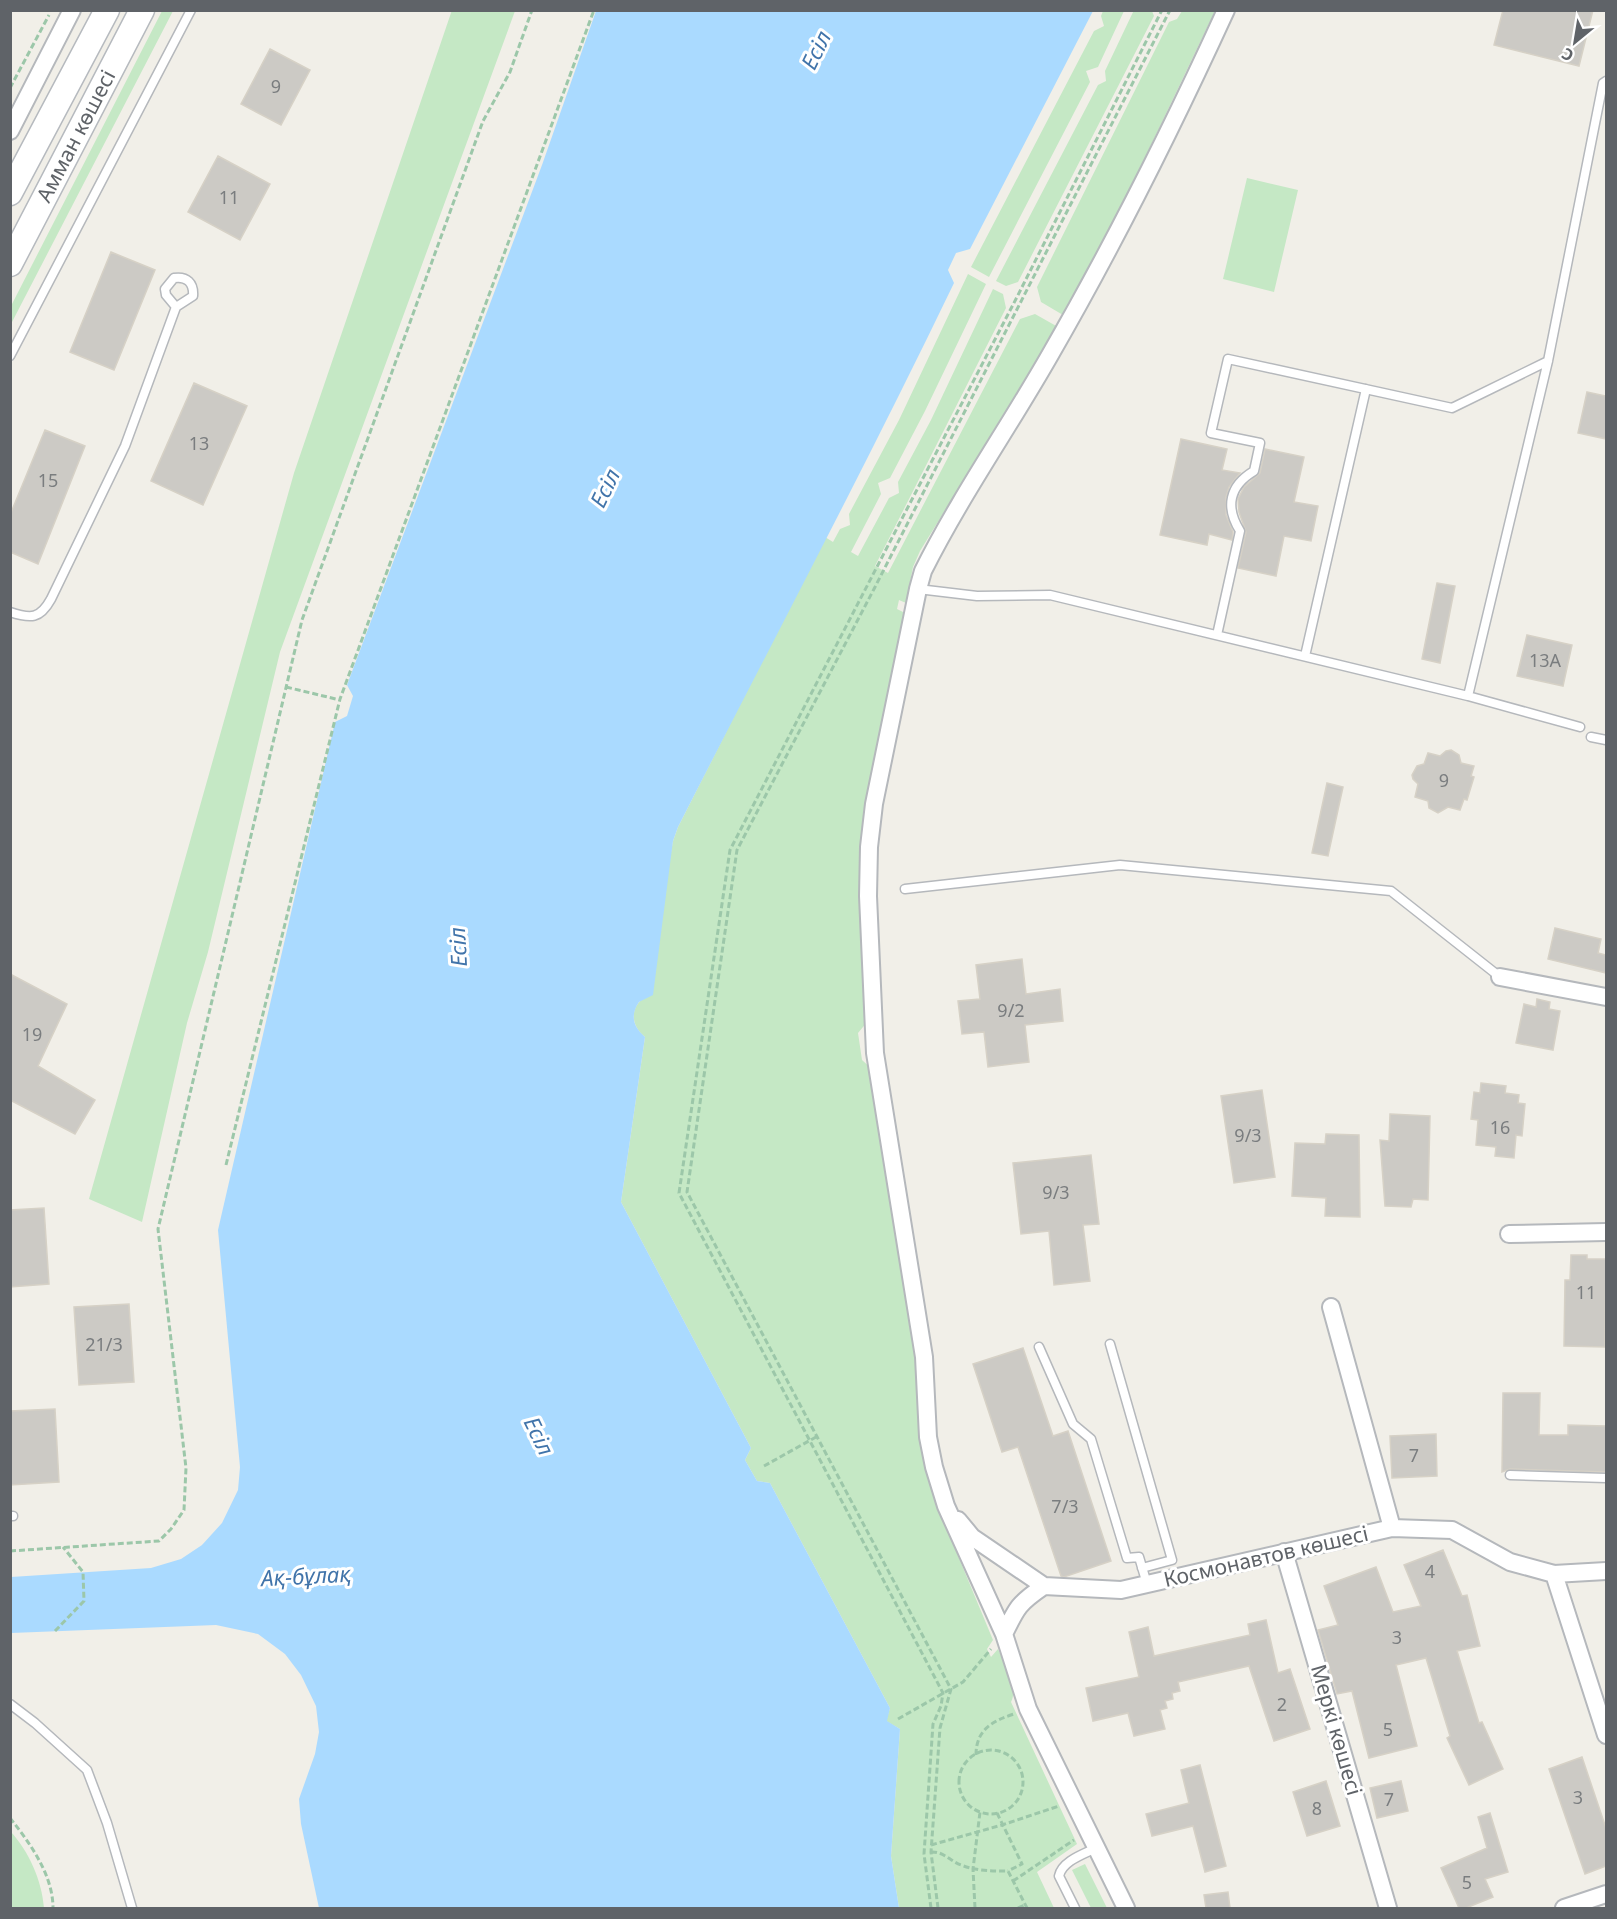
<svg xmlns="http://www.w3.org/2000/svg" width="1617" height="1919" viewBox="0 0 1617 1919" font-family="'Noto Sans',sans-serif">
<style>
.green{fill:#c5e8c5}
.water{fill:#aadaff}
.building{fill:#cccac5;stroke:#d6d1c6;stroke-width:1.5}
.lines{fill:none;stroke-linecap:round;stroke-linejoin:round}
.lane-casing{stroke:#b5b8bc;stroke-width:11}
.street-casing{stroke:#b5b8bc;stroke-width:20}
.secondary-casing{stroke:#b6babf;stroke-width:27}
.path{stroke:#9cc7a9;stroke-width:3;stroke-dasharray:6 3;stroke-linecap:butt}
.lane{stroke:#fff;stroke-width:8}
.street{stroke:#fff;stroke-width:16}
.secondary{stroke:#fff;stroke-width:24}
.labels{text-anchor:middle;stroke-width:6;stroke-linejoin:round;paint-order:stroke}
.number-label{font-size:18px;fill:#7a7d7f}
.street-label{font-size:21px;fill:#5f6368;stroke:#fff}
.water-label{font-size:22px;font-style:italic;fill:#4174aa;stroke:#fff}
</style>
<rect width="100%" height="100%" fill="#f1efe8"/>
<path class="green" d="M452,10L515,11L280,652L208,952L187,1023L142,1222L89,1199L294,473Z
M1134,10L1152,11L1154,16L1018,282L1006,286L996,281L1098,85L1106,81L1105,71Z
M162,11H173L11,324V306Z
M1103,11H1124L1098,67L1086,71L1090,82L989,277L971,267L1094,31L1104,26L1101,16Z
M1182,11H1215L1121,208L1063,315L1041,302L1037,287L1169,22L1177,19Z
M1247,178L1298,190L1274,292L1223,279Z
M968,274L986,284L925,411L890,478L878,483L881,494L851,552L858,556L889,498L899,493L898,482L931,420L993,289L1003,294L1006,308L875,566L888,573L1020,319L1035,314L1058,327L920,551L913,567L906,603L899,600L897,609L905,613L864,824L868,1021L858,1033L862,1060L873,1070L915,1342L920,1437L925,1466L934,1498L993,1640L987,1649L991,1657L998,1649C1004,1663 1019,1687 1011,1702L1077,1844L1037,1872L1054,1908H899L891,1856L900,1729L886,1721L890,1708L770,1483L757,1481L745,1460L751,1448L621,1202L645,1037C631,1026 629,1008 645,997L673,841L678,827L825,537L833,542L840,529L850,525L849,514L899,420Z
M10,1831C29,1851 42,1881 44,1908H11Z
M1085,1864L1107,1908H1091L1072,1870Z"/>
<path class="water" d="M596,11H1093L970,249L956,253L948,270L954,283C866,466 770,646 678,827L673,841L653,995L639,1002C630,1015 633,1027 645,1037L621,1202L751,1448L745,1460L757,1481L770,1483L890,1708L887,1721L900,1729L891,1856L899,1908H319L301,1824L299,1799L315,1754L319,1732L316,1706L301,1675L285,1654L258,1634L216,1625L11,1633V1577L151,1568L181,1559L202,1545L222,1523L238,1490L240,1467L218,1230L335,722L347,716L353,696L347,685L542,165Z"/>
<path class="building" d="M1503,10H1593L1579,66L1494,45Z
M270,49L310,70L281,125L241,104Z
M218,156L270,184L240,240L188,212Z
M111,252L155,270L114,370L70,352Z
M194,383L247,406L203,505L151,481Z
M1587,392L1606,396V439L1578,433Z
M45,430L85,446L38,564L10,552V515Z
M1181,439L1227,449L1222,470L1240,473L1229,487L1226,497V515L1233,532L1232,540L1209,534L1207,545L1160,535Z
M1265,449L1304,457L1294,502L1318,506L1311,541L1284,536L1276,576L1238,568L1246,532L1239,512L1238,499L1244,487L1260,473Z
M1437,583L1455,586L1440,663L1422,659Z
M1527,635L1572,645L1563,686L1517,676Z
M1451,750L1459,755L1461,763L1474,766L1471,776L1474,777L1467,800L1464,799L1460,810L1448,807L1438,813L1429,808L1428,801L1415,797L1418,784L1413,779L1412,775L1417,766L1424,764L1428,753L1440,756L1446,751Z
M1327,783L1343,787L1328,856L1312,853Z
M1555,928L1601,939L1598,953L1606,955V973L1548,959Z
M1022,959L1026,994L1060,989L1063,1021L1025,1025L1029,1062L988,1067L984,1032L962,1034L958,1001L980,999L976,965Z
M10,974L67,1004L38,1066L95,1100L75,1134L10,1100Z
M1537,999L1550,1002L1549,1009L1560,1011L1553,1050L1516,1043L1524,1004L1536,1007Z
M1481,1083L1506,1086L1505,1093L1519,1095L1518,1103L1525,1104L1522,1136L1516,1135L1514,1158L1495,1156L1496,1147L1476,1145L1478,1120L1471,1119L1474,1092L1480,1093Z
M1262,1090L1275,1177L1234,1183L1221,1096Z
M1390,1114L1430,1116L1428,1200L1413,1199L1411,1207L1385,1206L1380,1140L1389,1141Z
M1326,1134L1359,1135L1360,1217L1325,1216L1326,1198L1292,1196L1295,1143L1325,1144Z
M1091,1155L1099,1224L1083,1225L1090,1281L1054,1285L1049,1231L1021,1234L1013,1163Z
M44,1208L49,1284L10,1287V1210Z
M1571,1255H1587V1259H1606L1605,1347L1564,1346L1565,1280H1570Z
M129,1304L134,1382L79,1385L74,1307Z
M1023,1348L1053,1436L1068,1431L1111,1561L1064,1577L1061,1576L1018,1447L1002,1452L973,1364Z
M1503,1393H1540L1539,1435H1568V1425L1606,1426V1472L1510,1469L1502,1472Z
M55,1409L59,1482L10,1485V1411Z
M1436,1434L1437,1476L1392,1478L1390,1436Z
M1443,1550L1462,1596L1467,1595L1480,1646L1457,1651L1479,1723L1482,1722L1503,1769L1469,1785L1447,1738L1450,1736L1426,1658L1396,1665L1417,1746L1369,1758L1352,1691L1337,1694L1318,1630L1338,1625L1324,1586L1376,1567L1393,1612L1421,1606L1404,1565Z
M1266,1620L1278,1673L1290,1669L1310,1729L1274,1741L1249,1666L1178,1682L1180,1691L1172,1693L1173,1699L1165,1701L1167,1708L1160,1710L1165,1729L1134,1736L1128,1713L1093,1721L1086,1688L1139,1677L1129,1632L1148,1627L1154,1656L1250,1635L1248,1624Z
M1582,1757L1606,1828V1866L1585,1874L1549,1769Z
M1200,1765L1226,1866L1205,1872L1193,1826L1152,1836L1146,1814L1189,1803L1181,1770Z
M1326,1781L1340,1826L1307,1836L1293,1792Z
M1401,1781L1408,1811L1377,1818L1370,1788Z
M1490,1813L1508,1872L1485,1879L1493,1897L1466,1908H1459L1441,1868L1487,1848L1478,1817Z
M1228,1892L1230,1908H1206L1204,1895Z"/>
<g class="lines">
<g class="lane-casing">
<path id="lane" d="M10,356L191,10
M918,589L977,596L1050,595L1468,696L1580,727
M10,612C31,619 40,619 51,599L125,446L176,307L193,296C194,283 187,276 174,278L165,289L166,295L176,307
M1217,635L1240,531C1225,507 1229,486 1254,471L1260,443L1211,433L1228,359L1452,408L1548,361
M1305,656L1366,389
M1468,696L1548,361L1603,83L1606,81
M1591,737L1606,740
M905,889L1120,865L1391,891L1500,977
M1110,1344L1172,1560L1142,1568
M1039,1347L1073,1424L1091,1439L1127,1558L1139,1557L1147,1584
M1510,1475L1606,1478
M10,1516H13
M10,1704L35,1723L87,1770L107,1823L132,1908
M1075,1908L1059,1876C1062,1861 1084,1854 1096,1848"/>
</g>
<g class="street-casing">
<path id="street" d="M10,131L72,10
M1500,977L1606,997
M1509,1234L1606,1232
M1331,1307L1392,1528
M958,1520L972,1537L1044,1586L1121,1590L1392,1528L1452,1530L1510,1562L1554,1574L1606,1571
M1284,1552L1388,1908
M1554,1574L1606,1735
M1004,1634C1017,1607 1019,1603 1044,1586
M1126,1908L1028,1709L1004,1634L946,1506L934,1467L928,1437L924,1357L875,1053L868,896L869,847L874,804L918,589L923,571C960,497 1009,427 1050,355C1114,244 1172,128 1226,10
M1564,1908L1606,1894"/>
</g>
<g class="secondary-casing">
<g id="secondary">
<path d="M10,193L107,10"/>
<path id="s1" d="M10,264L142,10"/>
</g>
</g>
<path class="path" d="M10,88L49,15
M286,687L340,700
M226,1165L340,699L594,10
M764,1466L816,1437
M10,1551L159,1541L171,1529L184,1510L186,1468L158,1229L302,620L483,121L510,72L532,10
M55,1631L84,1601L83,1572L63,1547
M898,1719L963,1682L991,1649
M959 1782a32 32 0 1 1 64 0a32 32 0 1 1-64 0Z
M976,1755C976,1730 992,1721 1014,1714
M997,1813L1022,1864L1008,1871
M10,1818C30,1843 53,1875 53,1908
M931,1845L1002,1825L1059,1806
M931,1852C943,1851 950,1861 961,1865C976,1871 992,1871 1008,1871L1027,1908
M1013,1881L1074,1840
M931,1908L924,1854L933,1724L941,1706L943,1693L679,1193L730,850L1017,297L1162,10
M938,1908L931,1852L940,1728L951,1689L687,1192L737,850L874,589L1170,10
M975,1908L973,1869L980,1812
M1018,1908L1025,1905"/>
<use href="#lane" class="lane"/>
<use href="#street" class="street"/>
<use href="#secondary" class="secondary"/>
</g>
<g class="labels">
<g class="number-label">
<text x="276" y="93">9</text>
<text x="229" y="204">11</text>
<text x="199" y="450">13</text>
<text x="48" y="487">15</text>
<text x="1545" y="667">13А</text>
<text x="1444" y="787">9</text>
<text x="1011" y="1017">9/2</text>
<text x="32" y="1041">19</text>
<text x="1500" y="1134">16</text>
<text x="1248" y="1142">9/3</text>
<text x="1056" y="1199">9/3</text>
<text x="1586" y="1299">11</text>
<text x="104" y="1351">21/3</text>
<text x="1414" y="1462">7</text>
<text x="1065" y="1513">7/3</text>
<text x="1430" y="1578">4</text>
<text x="1397" y="1644">3</text>
<text x="1282" y="1711">2</text>
<text x="1388" y="1736">5</text>
<text x="1578" y="1804">3</text>
<text x="1389" y="1806">7</text>
<text x="1317" y="1815">8</text>
<text x="1467" y="1889">5</text>
</g>
<g class="street-label">
<text dy="7" stroke="none"><textPath href="#s1" startOffset="144">Амман көшесі</textPath></text>
<text transform="translate(1266 1557) rotate(-13)" y="7">Космонавтов көшесі</text>
<text transform="translate(1336 1730) rotate(74)" y="7">Меркі көшесі</text>
</g>
<g class="water-label">
<text transform="translate(816 50) rotate(-64)" y="8">Есіл</text>
<text transform="translate(605 488) rotate(-64)" y="8">Есіл</text>
<text transform="translate(458 947) rotate(-93)" y="8">Есіл</text>
<text transform="translate(539 1436) rotate(64)" y="8">Есіл</text>
<text transform="translate(306 1576) rotate(-3)" y="8">Ақ-бұлақ</text>
</g>
</g>
<rect width="1617" height="1919" fill="none" stroke="#5f6368" stroke-width="24"/>
<g transform="translate(1575 42) rotate(210)" stroke="#ffffff" stroke-width="4.5" paint-order="stroke">
<path d="M0-4.5L10 22L0 15L-10 22Z" fill="#5f6368"/>
<text y="-9" font-size="16" font-weight="bold" text-anchor="middle" fill="#5f6368">С</text>
</g>
</svg>
